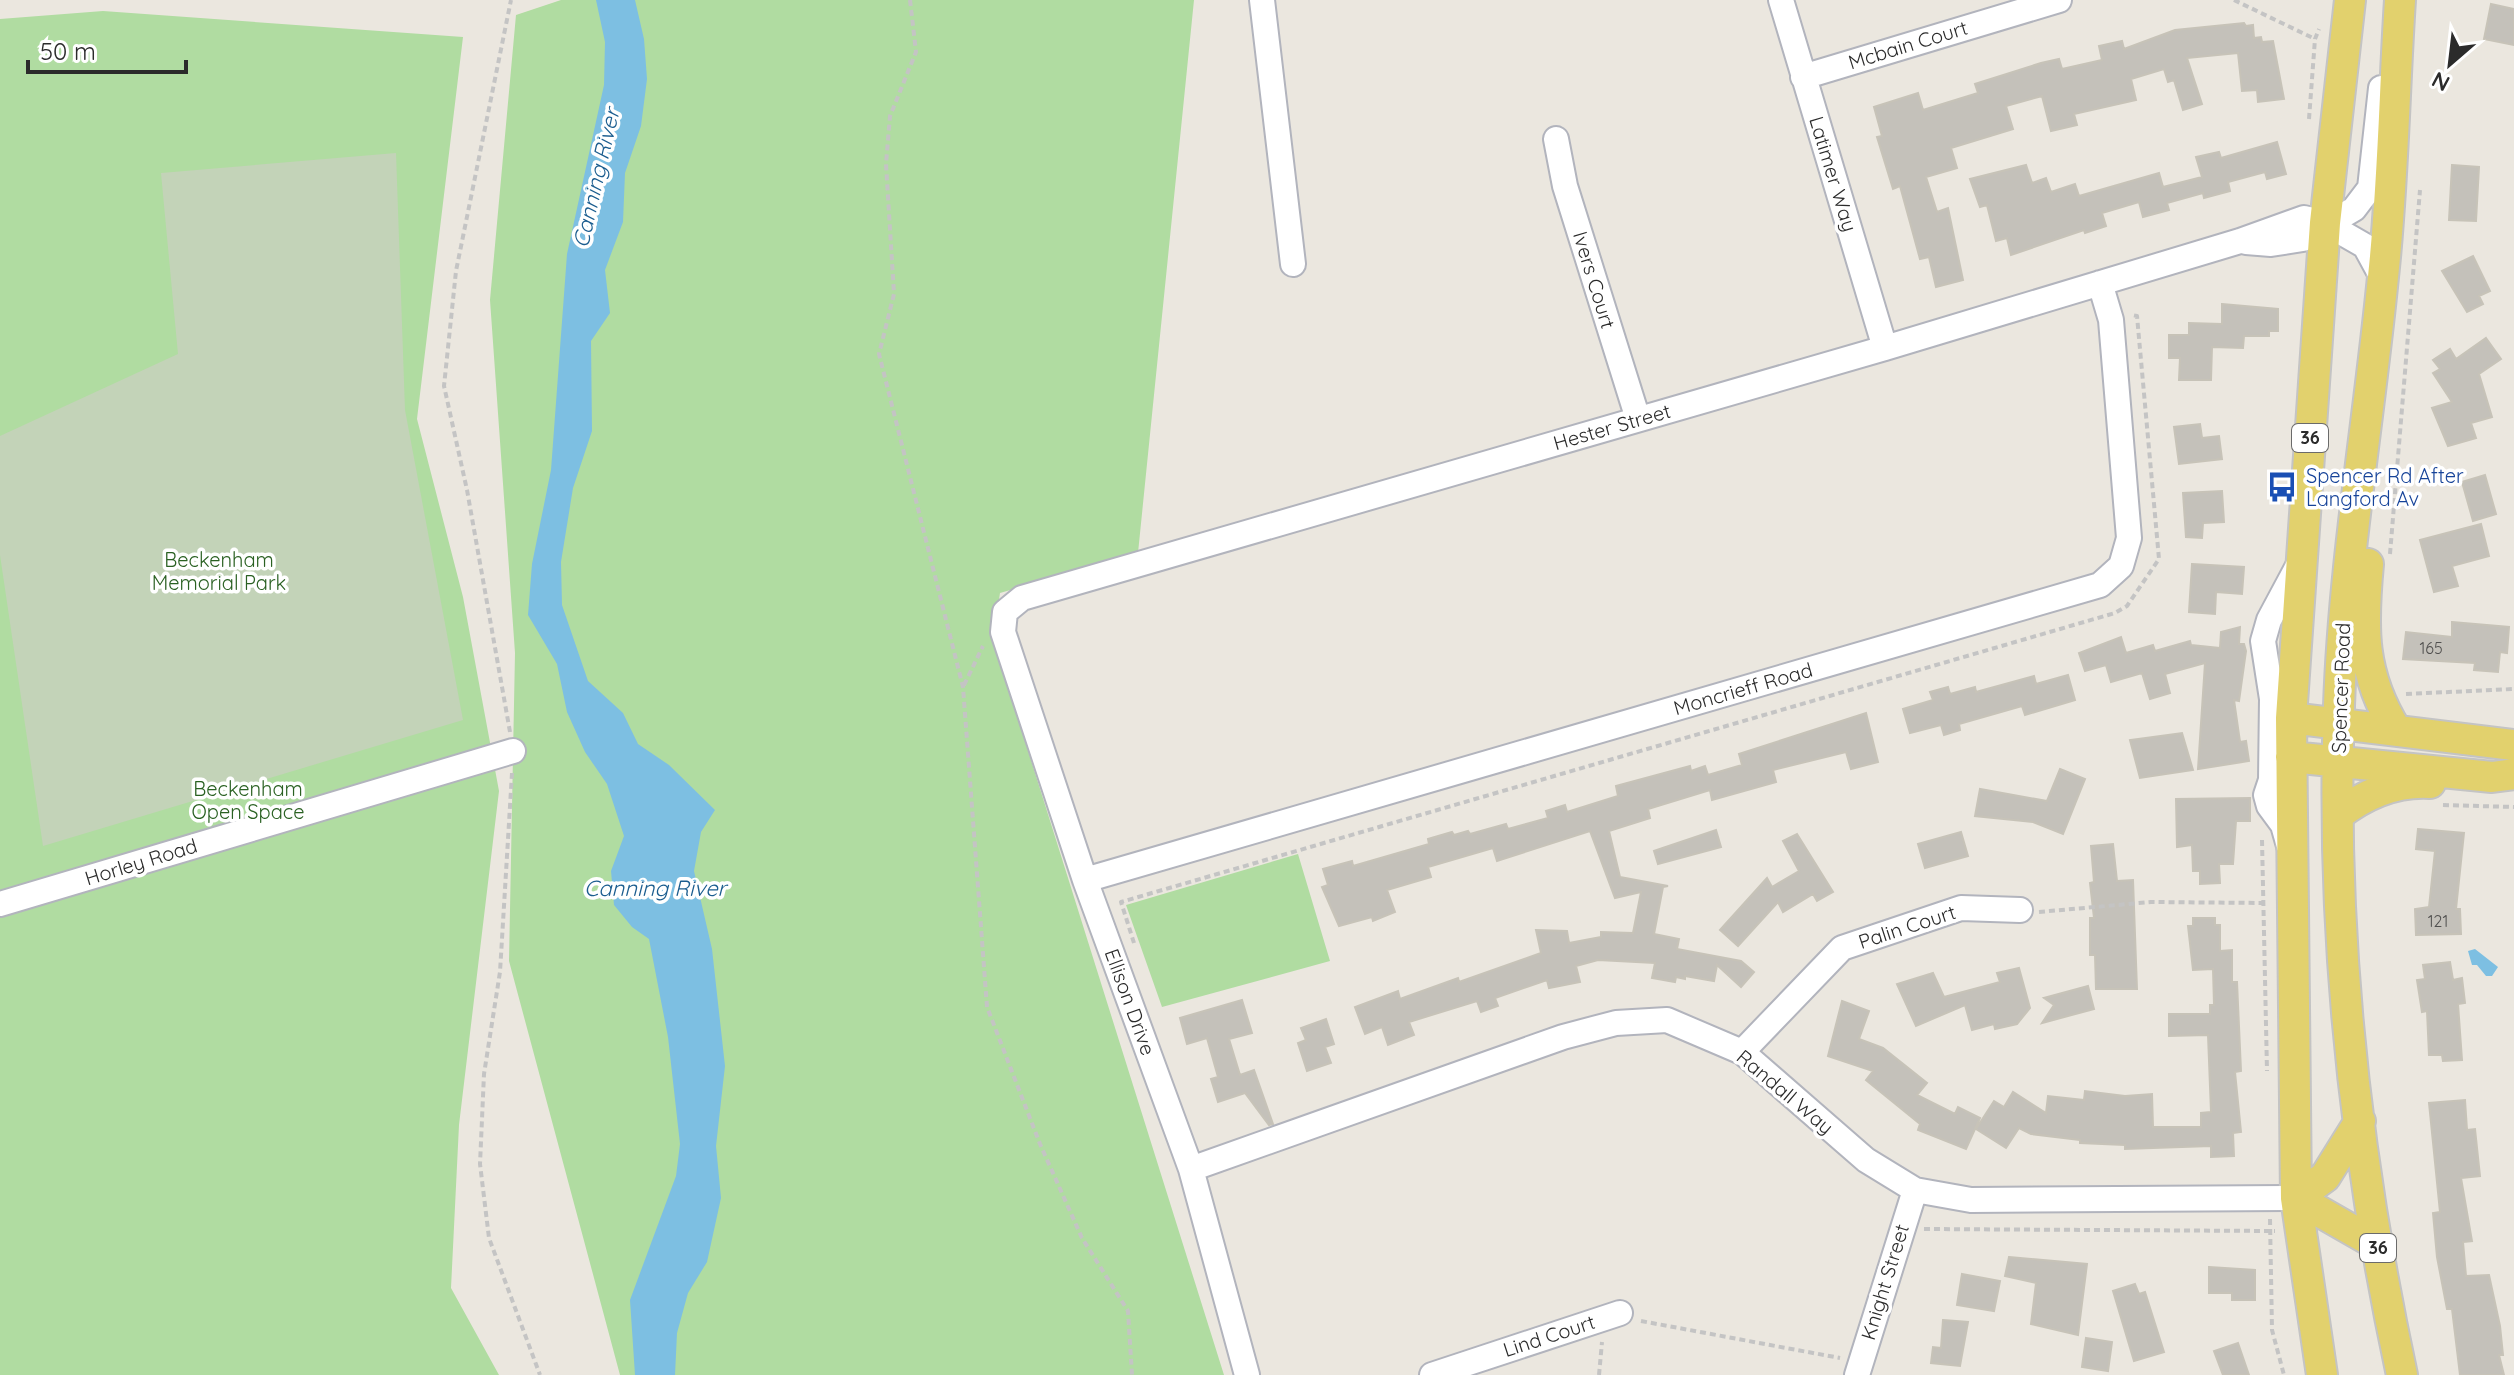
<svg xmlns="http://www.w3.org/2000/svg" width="2514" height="1375" viewBox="0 0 2514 1375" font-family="Quicksand,sans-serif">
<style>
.green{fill:#b0dca1}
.cemetery{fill:#c3d3b8}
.water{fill:#7dbfe2}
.building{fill:#c4c1ba;stroke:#c7c3b8;stroke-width:2}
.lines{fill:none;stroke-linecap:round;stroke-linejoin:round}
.minor-casing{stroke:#b2b4bd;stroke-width:28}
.major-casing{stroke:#c4c4c4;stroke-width:34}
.path{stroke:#c4c4c4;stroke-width:4;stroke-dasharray:6 4;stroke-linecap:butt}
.minor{stroke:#fff;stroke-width:24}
.major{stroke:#e2d16d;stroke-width:30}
.labels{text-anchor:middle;stroke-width:7;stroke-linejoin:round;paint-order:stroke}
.number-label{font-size:16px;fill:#51504f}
.shield{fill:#fff;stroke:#6b6b6b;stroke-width:2}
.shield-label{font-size:18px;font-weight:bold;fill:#2b2b2b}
.street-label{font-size:20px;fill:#2b2b2b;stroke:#fff}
.transit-label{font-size:20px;fill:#164399;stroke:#fff;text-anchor:start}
.park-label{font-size:20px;fill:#2a6122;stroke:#fff}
.water-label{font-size:22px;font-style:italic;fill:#1b5d8f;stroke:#fff}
</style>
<rect width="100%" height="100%" fill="#ebe7df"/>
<path class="green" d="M561,0H1194L1138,553L1000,593L993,639L1224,1375H620L509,961L515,653L490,300L516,15Z
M103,11L463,37L417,419L463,597L499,791L459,1125L451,1288L499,1375H0V19Z
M1298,854L1330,961L1162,1007L1126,905Z"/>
<path class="cemetery" d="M396,153L405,410L463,720L43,846L0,555V436L178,354L161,173Z"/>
<path class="water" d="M596,0H635L644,39L647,79L641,126L625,173L623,222L605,270L610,313L591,341L592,431L573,488L561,562L562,605L588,681L623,713L638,744L669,765L715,810L701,832L694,871L712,949L725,1066L716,1146L721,1198L707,1262L688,1293L677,1333L675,1375H635L630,1300L676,1176L680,1144L668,1037L649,939L632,927L614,905L611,871L624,836L607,784L585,752L567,712L557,664L528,615L532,564L551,470L567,254L604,85L605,42Z
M2475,949L2498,967L2492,976H2486L2477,965H2472L2468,951Z"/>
<path class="building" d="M2491,4L2514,9V45L2484,39Z
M2244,23L2246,26L2253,25L2254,38L2261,37L2262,42L2273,41L2284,99L2258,102L2257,90L2242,91L2238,53L2187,58L2202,104L2183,110L2174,80L2168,82L2164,69L2131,79L2136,100L2074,114L2077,125L2051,131L2042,96L2006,106L2013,129L1951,148L1957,168L1926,177L1937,212L1948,208L1963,280L1936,287L1929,257L1920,259L1900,186L1893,189L1877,137L1882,136L1874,107L1918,93L1923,110L1978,93L1975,84L2041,63L2059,59L2062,69L2102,60L2099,46L2122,41L2124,49L2175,30Z
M2277,142L2286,174L2267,179L2265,172L2228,182L2230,191L2204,198L2203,193L2167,203L2169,210L2143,217L2139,202L2102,213L2106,226L2085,233L2084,230L2011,255L2007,238L1996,241L1987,205L1980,207L1970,179L2026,165L2032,183L2046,178L2051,192L2075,184L2079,196L2159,173L2163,187L2202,177L2196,157L2219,152L2221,158Z
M2452,165L2479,167L2476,221L2449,220Z
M2473,256L2490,291L2479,296L2483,304L2467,312L2442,271Z
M2222,304L2278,309V331H2269V336H2244L2243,348L2212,347L2211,380H2179L2180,358H2169V335H2189V323L2222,324Z
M2486,338L2501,359L2479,374L2492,417L2471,423L2476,438L2448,446L2432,408L2452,402L2433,373L2440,369L2433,360L2450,349L2456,359Z
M2200,424L2202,438L2219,436L2222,459L2179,464L2174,427Z
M2485,475L2496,514L2473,521L2462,482Z
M2222,491L2224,522L2203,523L2202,538L2186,537L2183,493Z
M2481,524L2489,556L2452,566L2458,586L2434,592L2420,540Z
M2192,564L2244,567L2242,594L2216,592L2215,614L2189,612Z
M2452,622L2509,627L2507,653L2500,652L2498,672L2474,670L2475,663L2403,659L2406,632L2452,637Z
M2240,627L2239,644H2244L2246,651L2239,701L2234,700L2240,742L2246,741L2249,761L2198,769L2205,663L2165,674L2170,693L2150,699L2142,673L2111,682L2106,665L2085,671L2079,653L2121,637L2126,653L2153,645L2155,651L2190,641L2191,645L2220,648L2221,632Z
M2068,675L2075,700L2025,715L2022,706L1959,724L1960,730L1944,735L1941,725L1910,733L1903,709L1933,700L1930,692L1948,687L1950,694L1975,687L1976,692L2034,676L2036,684Z
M1866,713L1878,762L1851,769L1846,752L1773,770L1776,782L1712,800L1710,790L1648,809L1650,818L1609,831L1620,877L1668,886L1663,887L1654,934L1679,939L1677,949L1741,961L1754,972L1741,987L1717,965L1714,981L1685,976V979L1676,977L1675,982L1652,978L1655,963L1598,960L1576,966L1580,982L1549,988L1547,980L1495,998L1498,1006L1481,1012L1477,1001L1409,1022L1414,1035L1388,1045L1382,1027L1365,1034L1355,1007L1398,991L1400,999L1458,978L1459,982L1541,953L1536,930L1567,931L1569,943L1601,937V932L1633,933L1641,892L1615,898L1590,831L1497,861L1493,848L1428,867L1431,877L1387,890L1395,912L1373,921L1372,917L1339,926L1322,887L1328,885L1323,869L1352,861L1353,866L1429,844L1428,839L1452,832L1454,835L1468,831L1470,834L1506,824L1508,829L1548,818L1546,811L1565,805L1567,812L1618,796L1616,786L1690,766L1691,771L1705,766L1708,775L1742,765L1739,754Z
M2182,733L2193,770L2140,778L2130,740Z
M2060,769L2085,779L2063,834L2033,822L1975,816L1980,789L2047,801Z
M2250,798V821H2236L2233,864H2219L2220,883L2200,884V871H2193L2192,845L2177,847L2176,799Z
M2418,829L2464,833L2456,909H2460L2461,934L2416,935L2415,909L2429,907L2435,851L2416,849Z
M1716,830L1721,847L1658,864L1654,851Z
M1961,832L1968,856L1925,868L1918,844Z
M1797,834L1833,892L1817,901L1813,894L1783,912L1778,902L1738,946L1720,930L1767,878L1772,887L1799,871L1783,841Z
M2113,844L2117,881L2133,880L2137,989H2096L2095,955H2090V918H2094L2090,883L2094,882L2091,846Z
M2193,918H2215V925H2220V951L2232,950V982H2237L2241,1071L2235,1072L2241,1132L2233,1133L2234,1156L2211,1157V1146L2125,1149V1145L2080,1143V1140L2031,1134L2019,1128L2006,1148L1976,1129L1994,1101L2004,1107L2013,1092L2046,1113L2048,1096L2084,1100L2085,1091L2125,1096L2152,1094L2153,1127H2201V1113L2211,1112L2208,1035L2169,1036V1014H2210V1005H2214L2213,969L2193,970L2188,926H2193Z
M2450,962L2453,980L2462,978L2465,1003L2458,1004L2462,1060L2443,1061L2442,1055H2429L2427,1011L2422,1012L2417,980L2425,979L2423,965Z
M2019,968L2030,1008L2017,1024L1995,1029L1994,1024L1972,1030L1965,1005L1916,1026L1897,984L1933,973L1944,997L2000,982L1997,973Z
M2088,986L2094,1009L2042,1023L2054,1005L2044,998Z
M1242,1000L1252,1033L1229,1039L1240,1075L1254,1070L1273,1124L1269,1125L1245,1093L1218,1102L1211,1079L1218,1077L1207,1038L1187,1044L1180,1018Z
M1842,1001L1869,1011L1859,1039L1883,1048L1927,1083L1917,1095L1955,1114L1958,1107L1980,1118L1966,1149L1918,1130L1920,1124L1866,1080L1873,1071L1828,1056Z
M1326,1019L1334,1044L1325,1047L1331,1063L1307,1071L1298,1043L1306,1040L1301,1028Z
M2465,1100L2467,1130L2475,1129L2480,1176L2461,1178L2472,1241L2463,1242L2466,1276L2489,1275L2500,1326L2503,1355H2499L2504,1375H2460L2452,1309H2447L2437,1257L2433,1213L2440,1212L2429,1103Z
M2009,1257L2087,1264L2078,1335L2031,1324L2036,1283L2005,1276Z
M2209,1267L2255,1270V1300H2232V1293H2209Z
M1962,1274L2000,1281L1994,1311L1957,1305Z
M2135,1284L2139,1294L2145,1292L2164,1352L2134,1361L2113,1291Z
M1943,1320L1968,1322L1960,1366L1931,1363L1933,1347L1941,1348Z
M2086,1338L2112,1342L2108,1371L2082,1367Z
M2238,1343L2249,1375H2223L2214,1351Z"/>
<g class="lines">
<g class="minor-casing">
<path id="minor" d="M1262,0L1293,264
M1781,0L1885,348
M1803,77L2059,0
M1556,139L1565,186L1638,419
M2246,242L2271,244L2303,239L2354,209L2370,188L2381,88
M2289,846L2283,825L2269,806L2266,795L2271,780L2272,699L2263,641L2269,620L2300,562
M1085,880L2100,585L2121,566L2129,538L2111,320L2100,283
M0,904L513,751
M1742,1052L1842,948L1961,908L2020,910
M1191,1169L1563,1037L1616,1023L1667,1020L1742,1052L1866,1160L1915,1190L1971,1200L2296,1198
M1247,1375L1191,1169L1085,880L1003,632L1005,612L1022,598L1885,348L2240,241L2304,218L2325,223L2365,246L2383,279
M1432,1375L1620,1313
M1857,1375L1915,1190"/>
</g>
<g class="major-casing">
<path id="major" d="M2400,0C2394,92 2393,185 2383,277C2369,420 2344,562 2339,706C2331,929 2355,1157 2402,1375
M2368,564C2362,628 2361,674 2396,730
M2291,718L2514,745
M2291,757L2492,777L2514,774
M2338,815C2365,794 2396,781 2430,783
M2296,1198L2325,1177L2360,1121
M2296,1198L2378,1245
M2322,1375L2296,1198L2291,718L2325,223L2350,0"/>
</g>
<path class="path" d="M910,0L916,52L890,116L886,164L894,294L879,354L963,687L987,1007L1040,1144L1082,1238L1128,1311L1132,1375
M2234,0L2315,39
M2309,119L2315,39L2319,29
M2390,554L2420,190
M964,685L983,646
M2406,694L2514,689
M510,732L467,490L444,386L456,271L511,0
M512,773L500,972L484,1074L480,1164L489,1238L540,1375
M2443,805L2514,807
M2262,840L2267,1071
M2039,912L2151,902L2264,903
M1134,943L1121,902L2115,613L2127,606L2159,559L2137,316L2132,315
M2270,1219L2272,1330L2284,1375
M1924,1229L2275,1231
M1641,1321L1840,1358
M1599,1375L1602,1342"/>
<use href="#minor" class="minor"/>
<use href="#major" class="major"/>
</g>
<defs>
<g id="bus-bare" transform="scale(2.4)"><path d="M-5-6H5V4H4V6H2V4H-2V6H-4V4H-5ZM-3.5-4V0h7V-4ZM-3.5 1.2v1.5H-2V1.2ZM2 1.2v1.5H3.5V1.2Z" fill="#1a4fb4" stroke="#fff" stroke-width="2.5" paint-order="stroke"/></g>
</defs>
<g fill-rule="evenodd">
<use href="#bus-bare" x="2282" y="487"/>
</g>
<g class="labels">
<g class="number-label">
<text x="2431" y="654">165</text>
<text x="2438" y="927">121</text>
</g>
<g class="shield">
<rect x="2292" y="424" width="36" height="28" rx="6"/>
<rect x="2360" y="1234" width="36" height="28" rx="6"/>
</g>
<g class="shield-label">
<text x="2310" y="444">36</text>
<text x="2378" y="1254">36</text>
</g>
<g class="street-label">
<text transform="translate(1908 45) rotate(-17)" y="7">Mcbain Court</text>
<text transform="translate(1833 174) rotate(73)" y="7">Latimer Way</text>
<text transform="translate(1594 280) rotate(73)" y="7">Ivers Court</text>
<text transform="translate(1612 427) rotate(-16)" y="7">Hester Street</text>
<text transform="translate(2341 688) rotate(-88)" y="7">Spencer Road</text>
<text transform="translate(1743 689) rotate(-16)" y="7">Moncrieff Road</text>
<text transform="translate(141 862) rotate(-17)" y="7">Horley Road</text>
<text transform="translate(1907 927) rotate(-18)" y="7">Palin Court</text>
<text transform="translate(1130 1002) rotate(70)" y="7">Ellison Drive</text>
<text transform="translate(1785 1092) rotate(40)" y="7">Randall Way</text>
<text transform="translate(1885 1282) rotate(-73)" y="7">Knight Street</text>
<text transform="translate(1549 1336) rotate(-18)" y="7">Lind Court</text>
</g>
<g class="transit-label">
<text x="2306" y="483">Spencer Rd After<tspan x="2306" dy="23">Langford Av</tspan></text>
</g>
<g class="park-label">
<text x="219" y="567">Beckenham<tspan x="219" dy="23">Memorial Park</tspan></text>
<text x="248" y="796">Beckenham<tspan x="248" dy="23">Open Space</tspan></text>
</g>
<g class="water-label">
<text transform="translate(596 178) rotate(-77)" y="8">Canning River</text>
<text x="655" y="896">Canning River</text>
</g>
</g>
<g transform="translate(2450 64) rotate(208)" stroke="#ffffff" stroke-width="6" paint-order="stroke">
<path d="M0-6L14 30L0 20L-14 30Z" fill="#2b2b2b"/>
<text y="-12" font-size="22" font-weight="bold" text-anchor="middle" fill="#2b2b2b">N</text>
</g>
<path d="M28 60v12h158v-12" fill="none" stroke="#2b2b2b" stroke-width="4"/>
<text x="40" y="60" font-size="24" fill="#2b2b2b" stroke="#ffffff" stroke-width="6" paint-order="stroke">50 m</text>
</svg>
